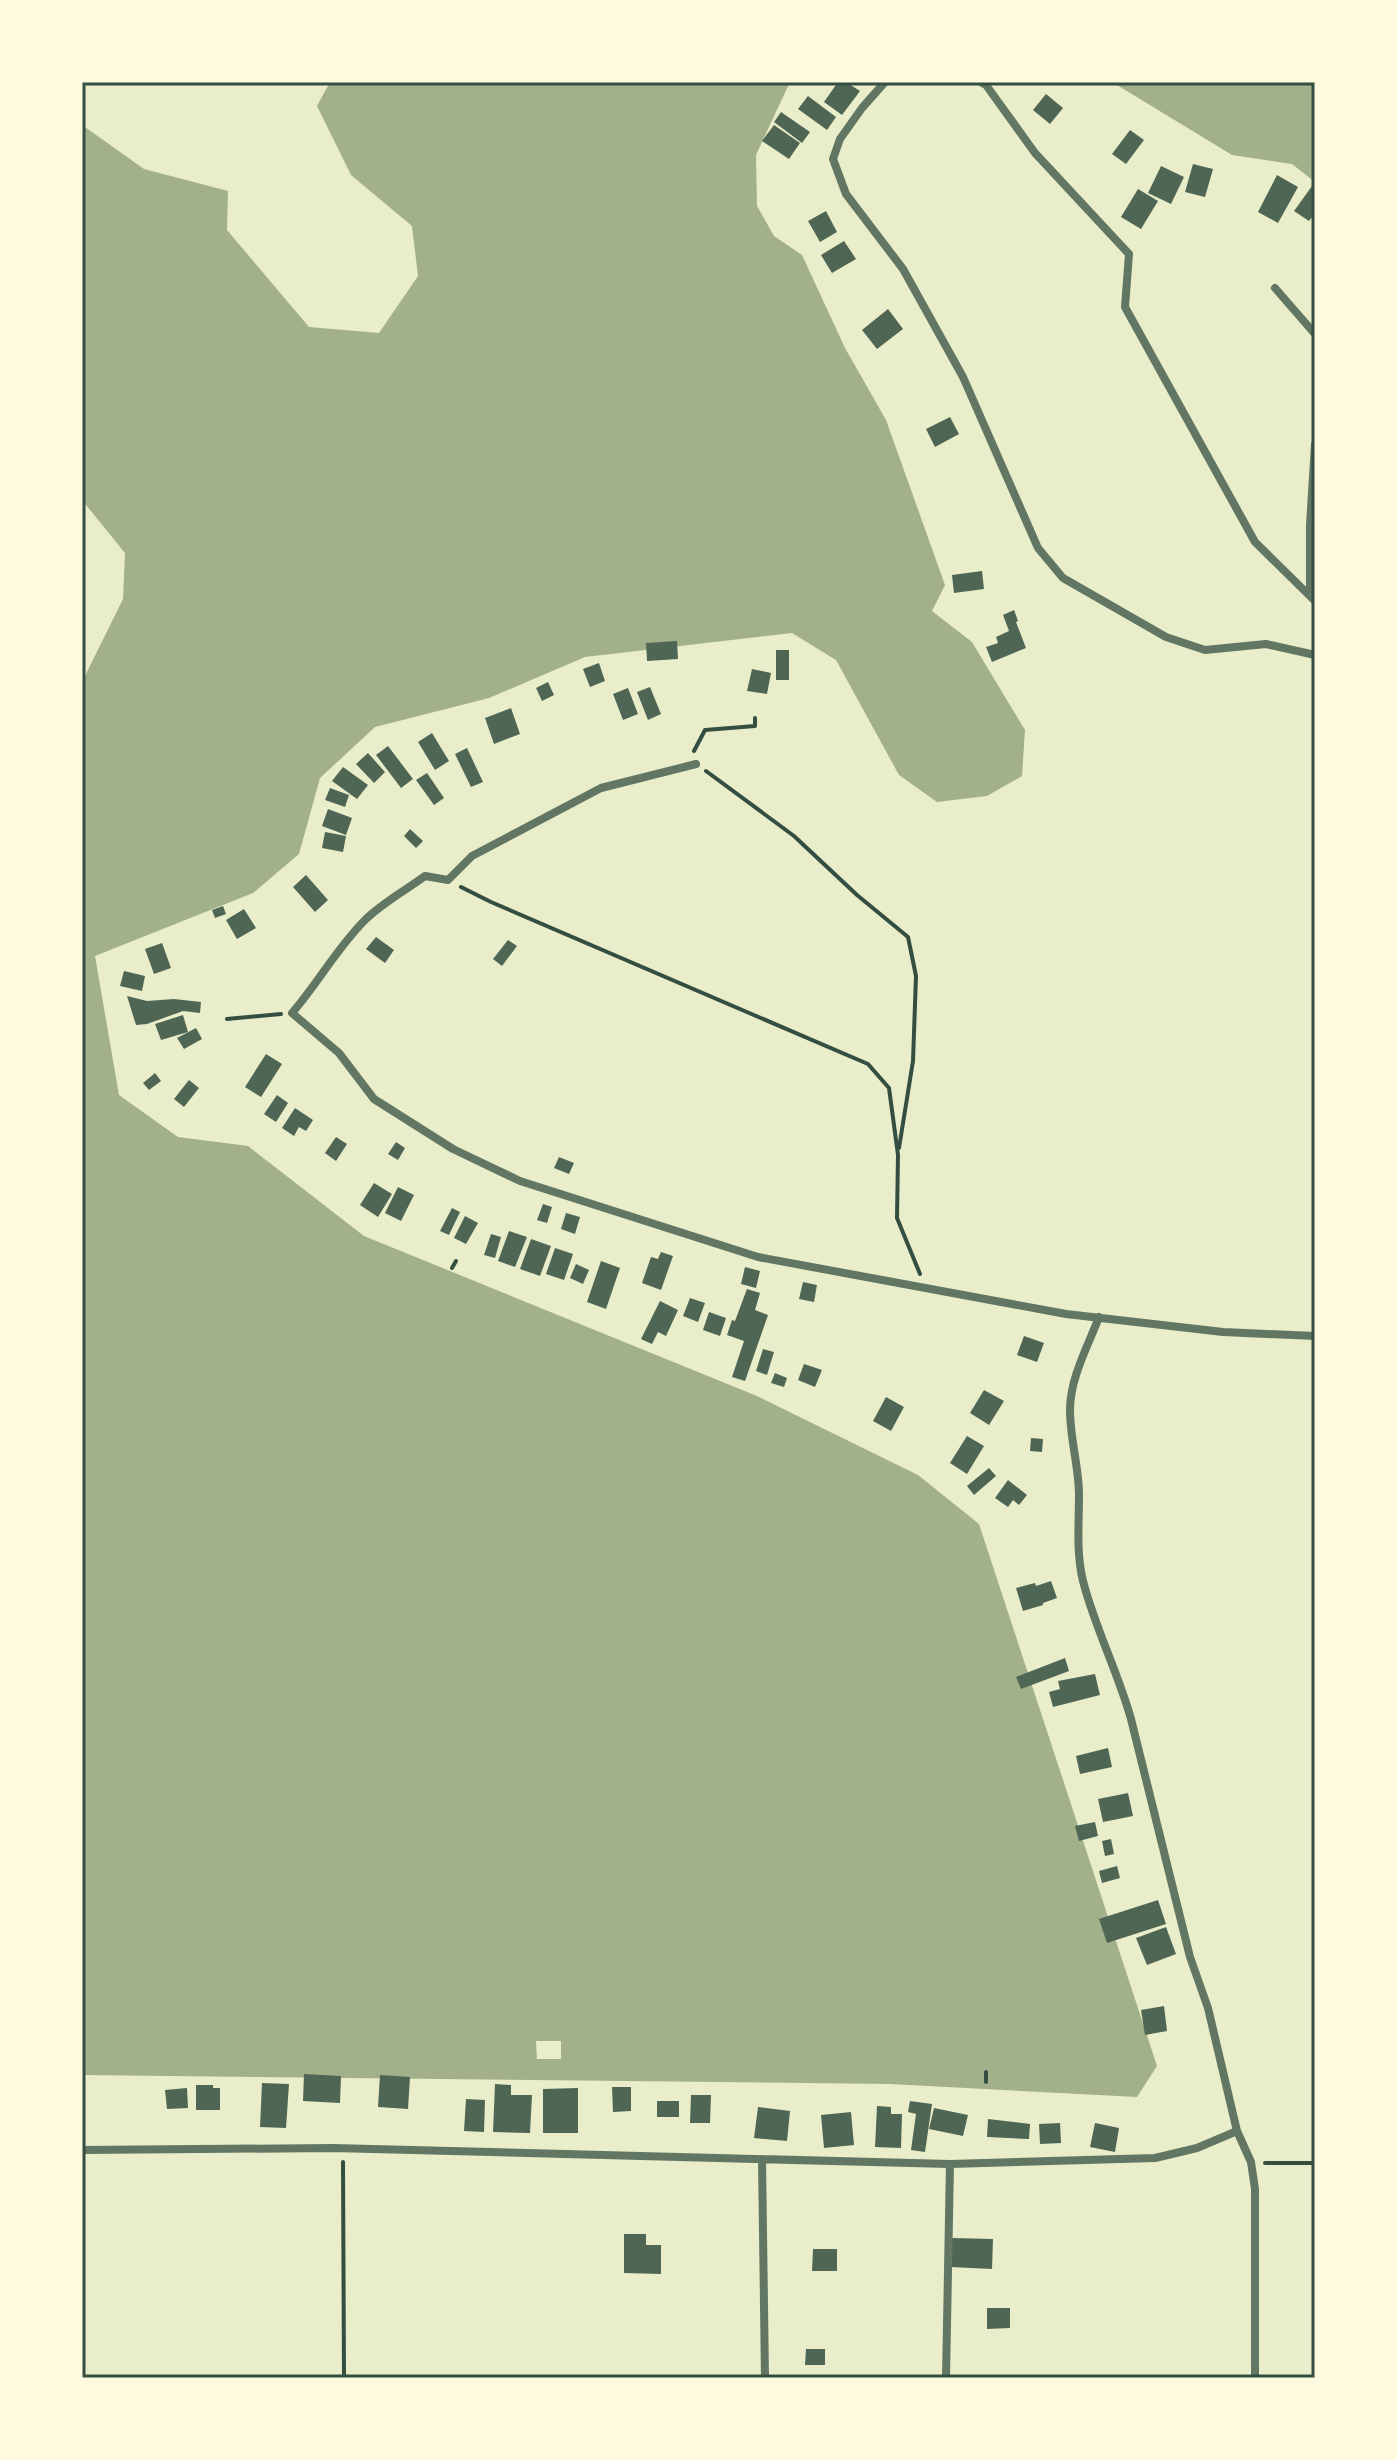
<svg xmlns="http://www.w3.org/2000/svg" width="1397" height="2460" viewBox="0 0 1397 2460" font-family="'PT Sans Narrow',sans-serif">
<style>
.water{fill:#a3b18a}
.pier{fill:#e9edc9}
.building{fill:#4f6655}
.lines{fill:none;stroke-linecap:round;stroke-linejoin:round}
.path{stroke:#344e41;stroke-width:4}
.minor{stroke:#617663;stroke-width:8}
.neatline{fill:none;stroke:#344e41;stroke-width:3}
</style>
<rect width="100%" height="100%" fill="#e9edc9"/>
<path class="water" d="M330,82H790L756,155L757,206L774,236L802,255L845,348L886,420L945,585L932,611L972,642L1025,730L1022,776L987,796L937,802L899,775L836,660L792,633L585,657L489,698L375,727L320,778L299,854L253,893L95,956L119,1095L178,1137L248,1146L364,1236L757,1396L918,1475L979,1524L1157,2066L1137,2097L890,2084L82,2075V682L123,599L125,553L82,500V125L144,169L228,191L227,230L309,327L379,333L418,276L412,226L351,175L317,106Z
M1112,82H1315V182L1292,164L1232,155Z"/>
<path class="pier" d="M536,2041H561V2059H537Z"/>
<path class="building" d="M838,82H846L860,91L842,115L824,102Z
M1046,94L1063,108L1050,124L1033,110Z
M808,96L836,117L827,130L798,109Z
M781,112L810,132L802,143L774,122Z
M774,125L800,143L789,159L762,141Z
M1130,130L1144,140L1126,164L1112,154Z
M1193,164L1213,169L1205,197L1185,192Z
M1161,166L1184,177L1171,204L1148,193Z
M1277,175L1298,187L1278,223L1258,212Z
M1312,186L1315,189V213L1309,221L1294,211Z
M1138,189L1158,201L1141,229L1121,217Z
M826,211L837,232L820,242L808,221Z
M844,241L856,259L832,273L821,255Z
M888,309L903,329L877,349L862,330Z
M950,417L959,434L935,447L926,429Z
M982,571L984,589L954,593L952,575Z
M1014,610L1018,621L1016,622L1026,648L992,662L986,647L998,643L996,637L1009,631L1003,615Z
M677,641L678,659L647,661L646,643Z
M776,650H789V680H776Z
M599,663L605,681L590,687L583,669Z
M752,669L771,673L767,694L747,691Z
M548,682L554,695L542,701L536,688Z
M650,687L661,714L648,720L637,692Z
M628,688L638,714L623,720L613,694Z
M511,708L520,734L494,744L485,718Z
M432,733L449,761L435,770L418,742Z
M388,746L413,779L401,788L376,755Z
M467,748L483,782L471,787L455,754Z
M368,753L385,772L374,783L356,764Z
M343,767L368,785L357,799L332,781Z
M427,773L444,798L434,805L416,780Z
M330,788L349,795L345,807L325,800Z
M328,809L352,818L346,835L322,826Z
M410,829L423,841L416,848L404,836Z
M325,832L346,836L343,852L322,848Z
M306,875L328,900L315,912L293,887Z
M223,906L226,914L215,918L212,910Z
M244,909L256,928L237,939L226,920Z
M376,937L394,950L385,963L366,949Z
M508,940L517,946L502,966L493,959Z
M162,943L171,968L154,974L145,949Z
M124,971L145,976L142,991L120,986Z
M127,996L147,1001L174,999L201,1002L200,1013L183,1011L147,1024L136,1025Z
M183,1015L188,1032L161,1040L155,1024Z
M196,1028L202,1039L184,1049L177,1038Z
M266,1054L282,1064L261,1097L245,1087Z
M155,1073L161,1081L149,1090L143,1083Z
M189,1080L199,1088L184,1107L174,1099Z
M277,1095L288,1103L276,1122L264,1114Z
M295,1108L313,1120L306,1131L299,1127L294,1136L282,1128Z
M336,1137L347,1144L336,1161L325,1153Z
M396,1142L405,1148L398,1160L388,1154Z
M559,1157L574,1163L569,1174L554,1168Z
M374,1183L392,1194L378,1217L360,1205Z
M398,1187L414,1195L401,1221L385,1213Z
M543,1204L552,1207L547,1223L537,1220Z
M452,1208L460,1212L449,1235L440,1231Z
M566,1213L580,1217L575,1234L561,1229Z
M465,1216L478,1223L466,1244L454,1238Z
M509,1231L527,1237L515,1267L498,1261Z
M491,1234L501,1237L495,1258L484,1255Z
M531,1239L551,1246L540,1276L520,1269Z
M555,1248L573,1254L564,1280L546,1274Z
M661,1252L673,1256L661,1290L642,1283L651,1257L658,1259Z
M601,1261L620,1268L606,1309L587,1302Z
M576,1264L589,1270L583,1284L570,1278Z
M745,1267L760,1271L756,1288L741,1284Z
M803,1282L817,1285L814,1302L799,1299Z
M747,1289L760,1293L755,1310L768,1315L745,1381L732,1377L744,1341L727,1335L732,1320L735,1321Z
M690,1298L705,1303L698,1322L683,1316Z
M660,1301L678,1310L666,1336L658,1332L652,1344L641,1339Z
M709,1312L726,1318L720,1336L703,1330Z
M1024,1336L1044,1343L1037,1362L1017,1355Z
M763,1349L774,1352L767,1375L756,1371Z
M804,1364L822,1370L815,1387L798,1380Z
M775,1373L787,1378L784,1387L771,1383Z
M984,1390L1004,1401L989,1425L970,1413Z
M886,1397L904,1407L891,1431L873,1421Z
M967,1436L984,1446L967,1474L950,1463Z
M1031,1438L1043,1439L1042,1452L1030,1451Z
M989,1468L996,1476L974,1495L967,1486Z
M1008,1480L1027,1495L1019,1505L1013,1500L1008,1507L995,1498Z
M1051,1581L1057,1598L1043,1603V1605L1023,1611L1016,1588L1035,1583L1036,1586Z
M1065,1658L1069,1671L1021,1689L1016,1677Z
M1095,1674L1100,1695L1053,1707L1049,1692L1060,1689L1058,1681Z
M1108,1748L1112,1767L1080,1774L1076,1756Z
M1128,1793L1133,1816L1103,1822L1098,1799Z
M1095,1822L1098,1836L1079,1841L1075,1826Z
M1111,1839L1114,1854L1105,1856L1102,1841Z
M1117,1866L1120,1878L1102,1883L1099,1871Z
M1158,1900L1166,1924L1107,1943L1099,1919Z
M1166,1927L1176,1954L1147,1965L1136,1938Z
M1164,2006L1167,2031L1145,2035L1141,2010Z
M304,2074L341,2076L340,2103L303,2101Z
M380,2075L410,2077L408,2109L378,2107Z
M262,2083L289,2084L286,2128L260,2127Z
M495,2084L511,2085V2095H532L530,2133L493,2132Z
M196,2085H213V2088H220V2110H196Z
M612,2087H631V2111L613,2112Z
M187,2088L188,2108L167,2109L165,2090Z
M578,2088V2133H543V2089Z
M691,2095H711L710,2123H690Z
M466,2099L485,2100L484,2132L464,2131Z
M657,2101H679V2117H657Z
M910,2101L932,2104L925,2152L911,2150L916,2114L908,2112Z
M877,2106L891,2107V2114H902L901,2148L875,2147Z
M758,2107L790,2111L787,2141L754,2138Z
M934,2108L968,2115L963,2136L929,2129Z
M851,2112L854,2145L824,2148L821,2115Z
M988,2119L1030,2124L1029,2139L987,2137Z
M1060,2123L1061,2143L1040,2144L1039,2124Z
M1095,2123L1119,2128L1115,2152L1090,2147Z
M624,2234H646V2245H661V2274L624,2273Z
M952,2238L993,2239L992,2269L950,2267Z
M813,2249H837V2271H812Z
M987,2308H1010V2328L987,2329Z
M806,2349H825V2365H805Z"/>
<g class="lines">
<path class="path" d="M694,751L705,730L755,726V718
M706,771L794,836L857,895L908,937L916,976L913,1061L899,1148
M461,887L491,902L868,1064L889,1088L898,1155L897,1218L920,1274
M227,1019L281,1014
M452,1268L456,1261
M986,2082V2072
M343,2162L344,2378
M1265,2163H1315"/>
<path class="minor" d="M885,82L862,108L840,139L833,159L846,194L903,269L963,377L1038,548L1063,578L1166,637L1205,650L1266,644L1315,655
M981,82L986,85L1035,153L1129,254L1125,307L1255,542L1315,601
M1275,288L1315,334
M1310,593V525L1315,444
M696,764L601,788L472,856L448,880L425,876C406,890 382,903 365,920C337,948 318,983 292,1013L339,1053L374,1099L453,1149L520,1181L758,1257L1066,1314L1223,1332L1315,1336
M1099,1317C1088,1346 1070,1378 1070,1410C1070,1439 1079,1467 1079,1495C1079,1523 1076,1553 1083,1581C1095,1628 1118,1672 1131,1719L1190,1957L1208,2008L1237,2131L1251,2162L1255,2189V2378
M82,2150L333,2148L950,2164L1155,2158L1197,2148L1237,2131
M762,2159L765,2378
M946,2378L950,2164"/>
</g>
<rect width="1397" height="2460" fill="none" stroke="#fefae0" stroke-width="168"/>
<rect x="84" y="84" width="1229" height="2292" class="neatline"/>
</svg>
